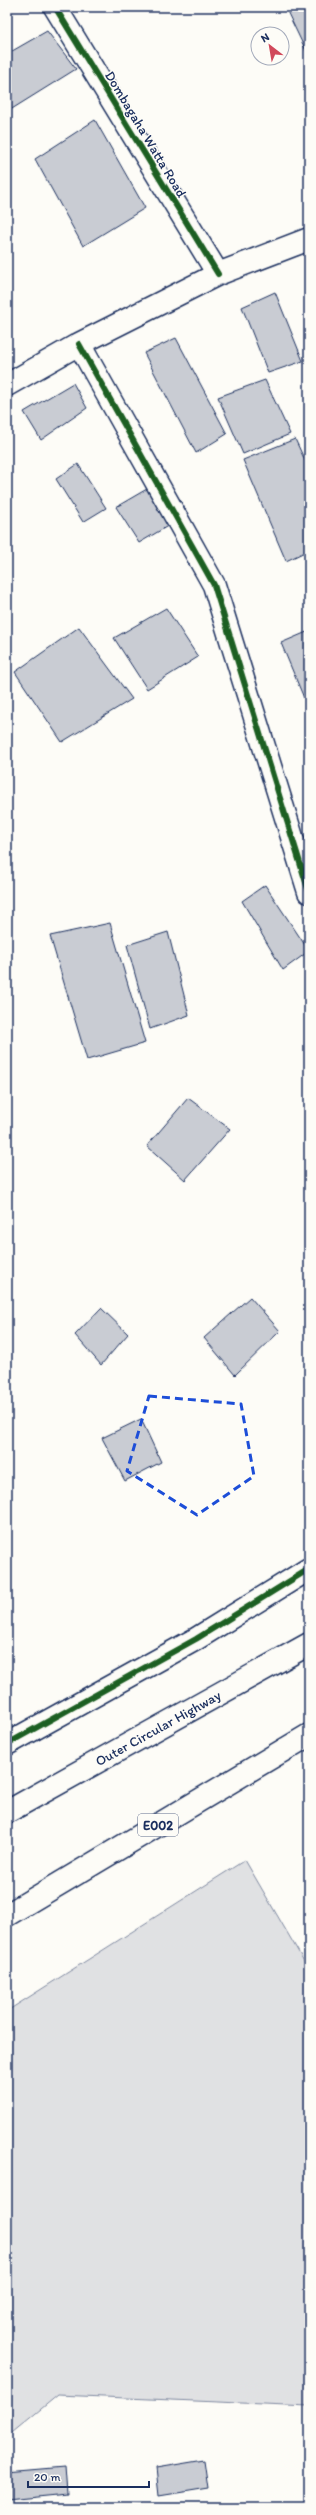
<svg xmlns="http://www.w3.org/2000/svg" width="316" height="2515" viewBox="0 0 316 2515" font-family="Itim,sans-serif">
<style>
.green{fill:#e0e1e3;stroke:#7e88a0}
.building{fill:#c9ccd3;stroke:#1b2f5e}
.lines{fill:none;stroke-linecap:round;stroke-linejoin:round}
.minor-casing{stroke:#1b2f5e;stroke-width:25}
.highway-casing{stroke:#1b2f5e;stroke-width:25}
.minor{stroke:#fdfcf7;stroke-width:22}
.highway{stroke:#fdfcf7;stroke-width:22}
.cycleway-casing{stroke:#fdfcf7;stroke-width:8}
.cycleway{stroke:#1b5e20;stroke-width:6}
.marked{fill:none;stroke:#1d4ed8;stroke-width:3;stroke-dasharray:8 5;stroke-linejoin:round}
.labels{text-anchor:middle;stroke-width:3;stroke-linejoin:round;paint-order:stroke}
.shield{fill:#fdfcf7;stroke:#5f6c8c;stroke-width:1}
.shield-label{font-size:13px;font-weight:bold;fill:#1b2f5e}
.street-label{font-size:14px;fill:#1b2f5e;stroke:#fdfcf7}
</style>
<rect width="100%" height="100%" fill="#fdfcf7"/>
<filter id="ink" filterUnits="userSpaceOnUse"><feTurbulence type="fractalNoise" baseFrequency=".025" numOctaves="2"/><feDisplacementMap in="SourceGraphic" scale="8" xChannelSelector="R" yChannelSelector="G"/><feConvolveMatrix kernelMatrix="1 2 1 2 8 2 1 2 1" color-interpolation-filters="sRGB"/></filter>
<g filter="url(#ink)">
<path class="green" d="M245,1860L309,1970V2406L58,2395L7,2437V2011Z"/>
<path class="building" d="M285,7H309V57Z
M47,31L76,69L7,112V54Z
M95,120L145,208L83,246L35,159Z
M275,292L303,361L268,373L242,307Z
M176,338L227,434L196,453L144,353Z
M265,380L290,434L243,454L218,397Z
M73,383L87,408L41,440L24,412Z
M295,439L309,469V550L286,561L243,460Z
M78,464L106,508L83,522L56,479Z
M164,479L188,514L139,543L116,507Z
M166,608L198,657L147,689L114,638Z
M79,627L132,699L62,742L15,672Z
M309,631V710L281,643Z
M265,885L309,951L283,970L242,901Z
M110,923L145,1043L87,1060L50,936Z
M168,932L189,1015L150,1029L127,945Z
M188,1098L230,1129L185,1180L147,1146Z
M250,1297L280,1331L235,1375L204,1338Z
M101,1308L128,1334L101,1365L75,1335Z
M141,1419L161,1462L125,1481L102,1438Z
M204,2460L208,2488L159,2496L156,2468Z
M65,2467L67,2494L7,2500V2472Z
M159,2505V2508H104V2507Z"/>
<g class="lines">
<g class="minor-casing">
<path id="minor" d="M55,7L218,274
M79,344L214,585L309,892
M7,385L79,344L218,274L309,239
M7,1744L196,1639L309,1569"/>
</g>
<g class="highway-casing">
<path id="highway" d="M7,1812L309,1644
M7,1915L309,1735"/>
</g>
<use href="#minor" class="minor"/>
<use href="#highway" class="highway"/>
<g class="cycleway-casing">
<path id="cycleway" d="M55,7L218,274
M79,344L214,585L309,892
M7,1744L196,1639L309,1569"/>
</g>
<use href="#cycleway" class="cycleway"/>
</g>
</g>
<path class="marked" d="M149,1396L241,1404L254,1476L197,1515L127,1471Z"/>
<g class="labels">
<rect class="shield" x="138" y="1814" width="40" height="22" rx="3"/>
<g class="shield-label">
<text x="158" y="1830">E002</text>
</g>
<g class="street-label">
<text transform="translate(146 134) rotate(59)" y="5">Dombagaha Watta Road</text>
<text transform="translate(158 1728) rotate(-29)" y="5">Outer Circular Highway</text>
</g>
</g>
<rect width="316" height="2515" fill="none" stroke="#fdfcf7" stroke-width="24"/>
<rect x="12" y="12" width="292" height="2491" fill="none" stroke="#1b2f5e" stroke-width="1.5" filter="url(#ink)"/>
<g transform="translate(270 46) rotate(329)"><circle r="19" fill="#fdfcf7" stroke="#a3aaba"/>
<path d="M0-3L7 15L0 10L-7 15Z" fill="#d1495b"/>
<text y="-6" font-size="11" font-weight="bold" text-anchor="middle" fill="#1b2f5e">N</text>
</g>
<path d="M28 2481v6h121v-6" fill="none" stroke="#1b2f5e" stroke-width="2"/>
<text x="34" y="2481" font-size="12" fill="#1b2f5e" stroke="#fdfcf7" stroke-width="3" paint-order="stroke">20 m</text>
</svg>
